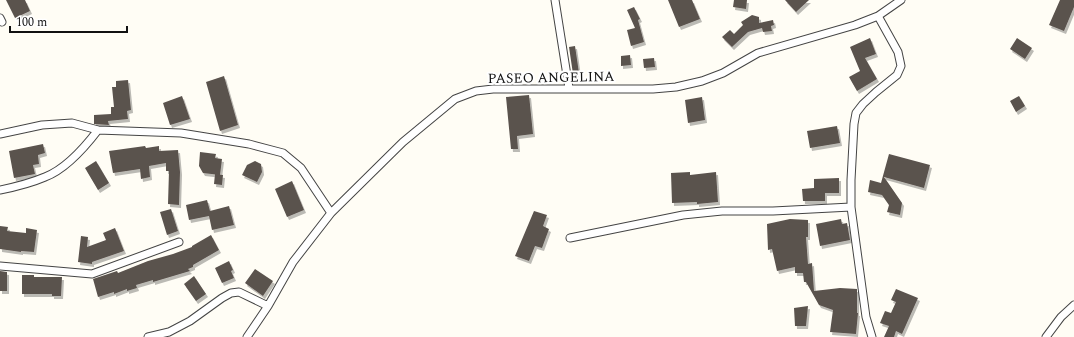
<svg xmlns="http://www.w3.org/2000/svg" width="1074" height="337" viewBox="0 0 1074 337" font-family="Spectral,serif">
<style>
.building{fill:#5a524d;filter:url(#shadow)}
.lines{fill:none;stroke-linecap:round;stroke-linejoin:round}
.street-casing{stroke:#444;stroke-width:9}
.street{stroke:#fff;stroke-width:7}
.labels{text-anchor:middle;stroke-width:4;stroke-linejoin:round;paint-order:stroke}
.street-label{font-size:14px;fill:#111;stroke:#fff}
</style>
<defs>
<filter id="shadow"><feDropShadow dx="2" dy="3" stdDeviation="0" flood-color="#0004"/></filter>
</defs>
<rect width="100%" height="100%" fill="#fffdf5"/>
<path class="building" d="M6,0H25L30,11L15,18Z
M668,0H692L700,19L679,27Z
M734,0H747L746,9L733,7Z
M785,0H809L796,12Z
M1060,0H1074V7L1064,31L1049,25Z
M634,7L640,19L638,20L644,42L631,46L627,30L635,28L627,10Z
M752,15L759,17V23L773,20L774,25L771,26L772,31L763,32L762,28L748,32L732,47L722,37L730,30L734,34L743,25L741,22Z
M870,38L876,54L865,58L877,79L857,91L849,77L860,71L850,47Z
M1017,38L1032,48L1025,59L1010,49Z
M575,46L579,73L573,74L569,47Z
M630,55L631,65L621,66V56Z
M654,58L655,67L644,68L643,59Z
M224,76L238,125L220,131L206,82Z
M128,80L131,110L127,111L128,119L108,121L109,125L94,124V115L111,114V107H114L112,87H116V81Z
M529,95L533,134L517,136L518,149H511L506,97Z
M182,96L190,119L170,125L163,103Z
M1019,96L1025,106L1016,112L1010,101Z
M702,97L705,120L688,123L685,100Z
M837,126L840,143L810,148L807,131Z
M43,144L45,153L38,155L39,164L33,165L35,174L14,178L9,151Z
M145,146L146,148L159,146V151L178,150L180,172L179,205L168,204L169,171H166V163L149,166L150,177L141,179L140,169L113,173L109,151Z
M200,152L216,154L215,158L222,159L220,175L203,173L199,166Z
M889,154L930,165L924,188L884,177L902,203L900,215L887,212L889,205L882,195L868,192L870,180L881,183Z
M96,161L109,183L98,190L85,168Z
M255,161L261,164L262,172L257,182L242,175L247,165Z
M690,172V175L716,172L718,202L697,204V202L672,203L671,173Z
M215,174L223,175L222,185L214,184Z
M839,178V193H825V201H803L802,189L814,188V179Z
M292,181L304,210L287,217L275,189Z
M207,200L210,211L229,206L234,225L212,230L209,216L189,220L186,205Z
M171,209L178,231L167,235L160,212Z
M534,211L547,215L543,226L549,229L542,248L535,246L529,261L515,256Z
M790,219L808,220V237H806L808,264L812,263L814,291L840,288L857,289V313H858L856,334L830,332L833,310L819,305L806,282H804L803,273H795V267L777,271L772,249L768,250L767,224Z
M841,219L842,224L847,223L850,240L820,246L816,224Z
M0,226L8,227L7,231L26,233V228L37,230L34,252L21,251V252L0,249Z
M115,228L124,251L92,262V264L78,262L81,236L88,237L87,247L106,240L103,233Z
M211,235L219,250L193,265V267L188,269L190,271L153,282V280L136,285L137,288L127,291V289L114,294V292L98,297L93,279L117,271L118,273L148,261L173,254L192,247V246Z
M229,261L233,270L231,271L234,278L222,283L215,268Z
M255,269L273,281L263,296L245,283Z
M0,271L7,272V291H0Z
M22,275H34V277H62L61,296H52V294H22Z
M194,276L206,294L196,301L184,284Z
M896,289L918,298L902,334L896,331L894,337H884L889,326L880,323L885,311L891,313L896,302L891,300Z
M808,306L806,326H795L794,308Z"/>
<g class="lines">
<g class="street-casing">
<path id="street" d="M555,0L569,88
M0,18L2,22
M0,134L42,125L72,123L98,130L181,133L249,144L283,153L301,168L331,213
M0,190C15,187 31,183 45,177C66,169 85,147 98,130
M570,238L683,215L722,211H773L851,207
M0,266L92,274L179,242
M148,337L169,332L190,321L222,298L231,293L239,292L268,306
M247,337L268,306L293,262L331,213L403,142L455,99L476,91L493,89H653L676,87L702,81L723,73L758,53L855,25L878,16L901,0
M872,337L866,317L851,207V180L854,124L856,113L863,104L876,92L897,75L901,66L898,52L878,16
M1046,337L1061,317L1074,305"/>
</g>
<use href="#street" class="street"/>
</g>
<g class="labels">
<g class="street-label">
<text transform="translate(551 77) rotate(-1)" y="5">PASEO ANGELINA</text>
</g>
</g>
<path d="M10 26v6h117v-6" fill="none" stroke="#111111" stroke-width="2"/>
<text x="16" y="26" font-size="12" fill="#111111" stroke="#ffffff" stroke-width="3" paint-order="stroke">100 m</text>
</svg>
